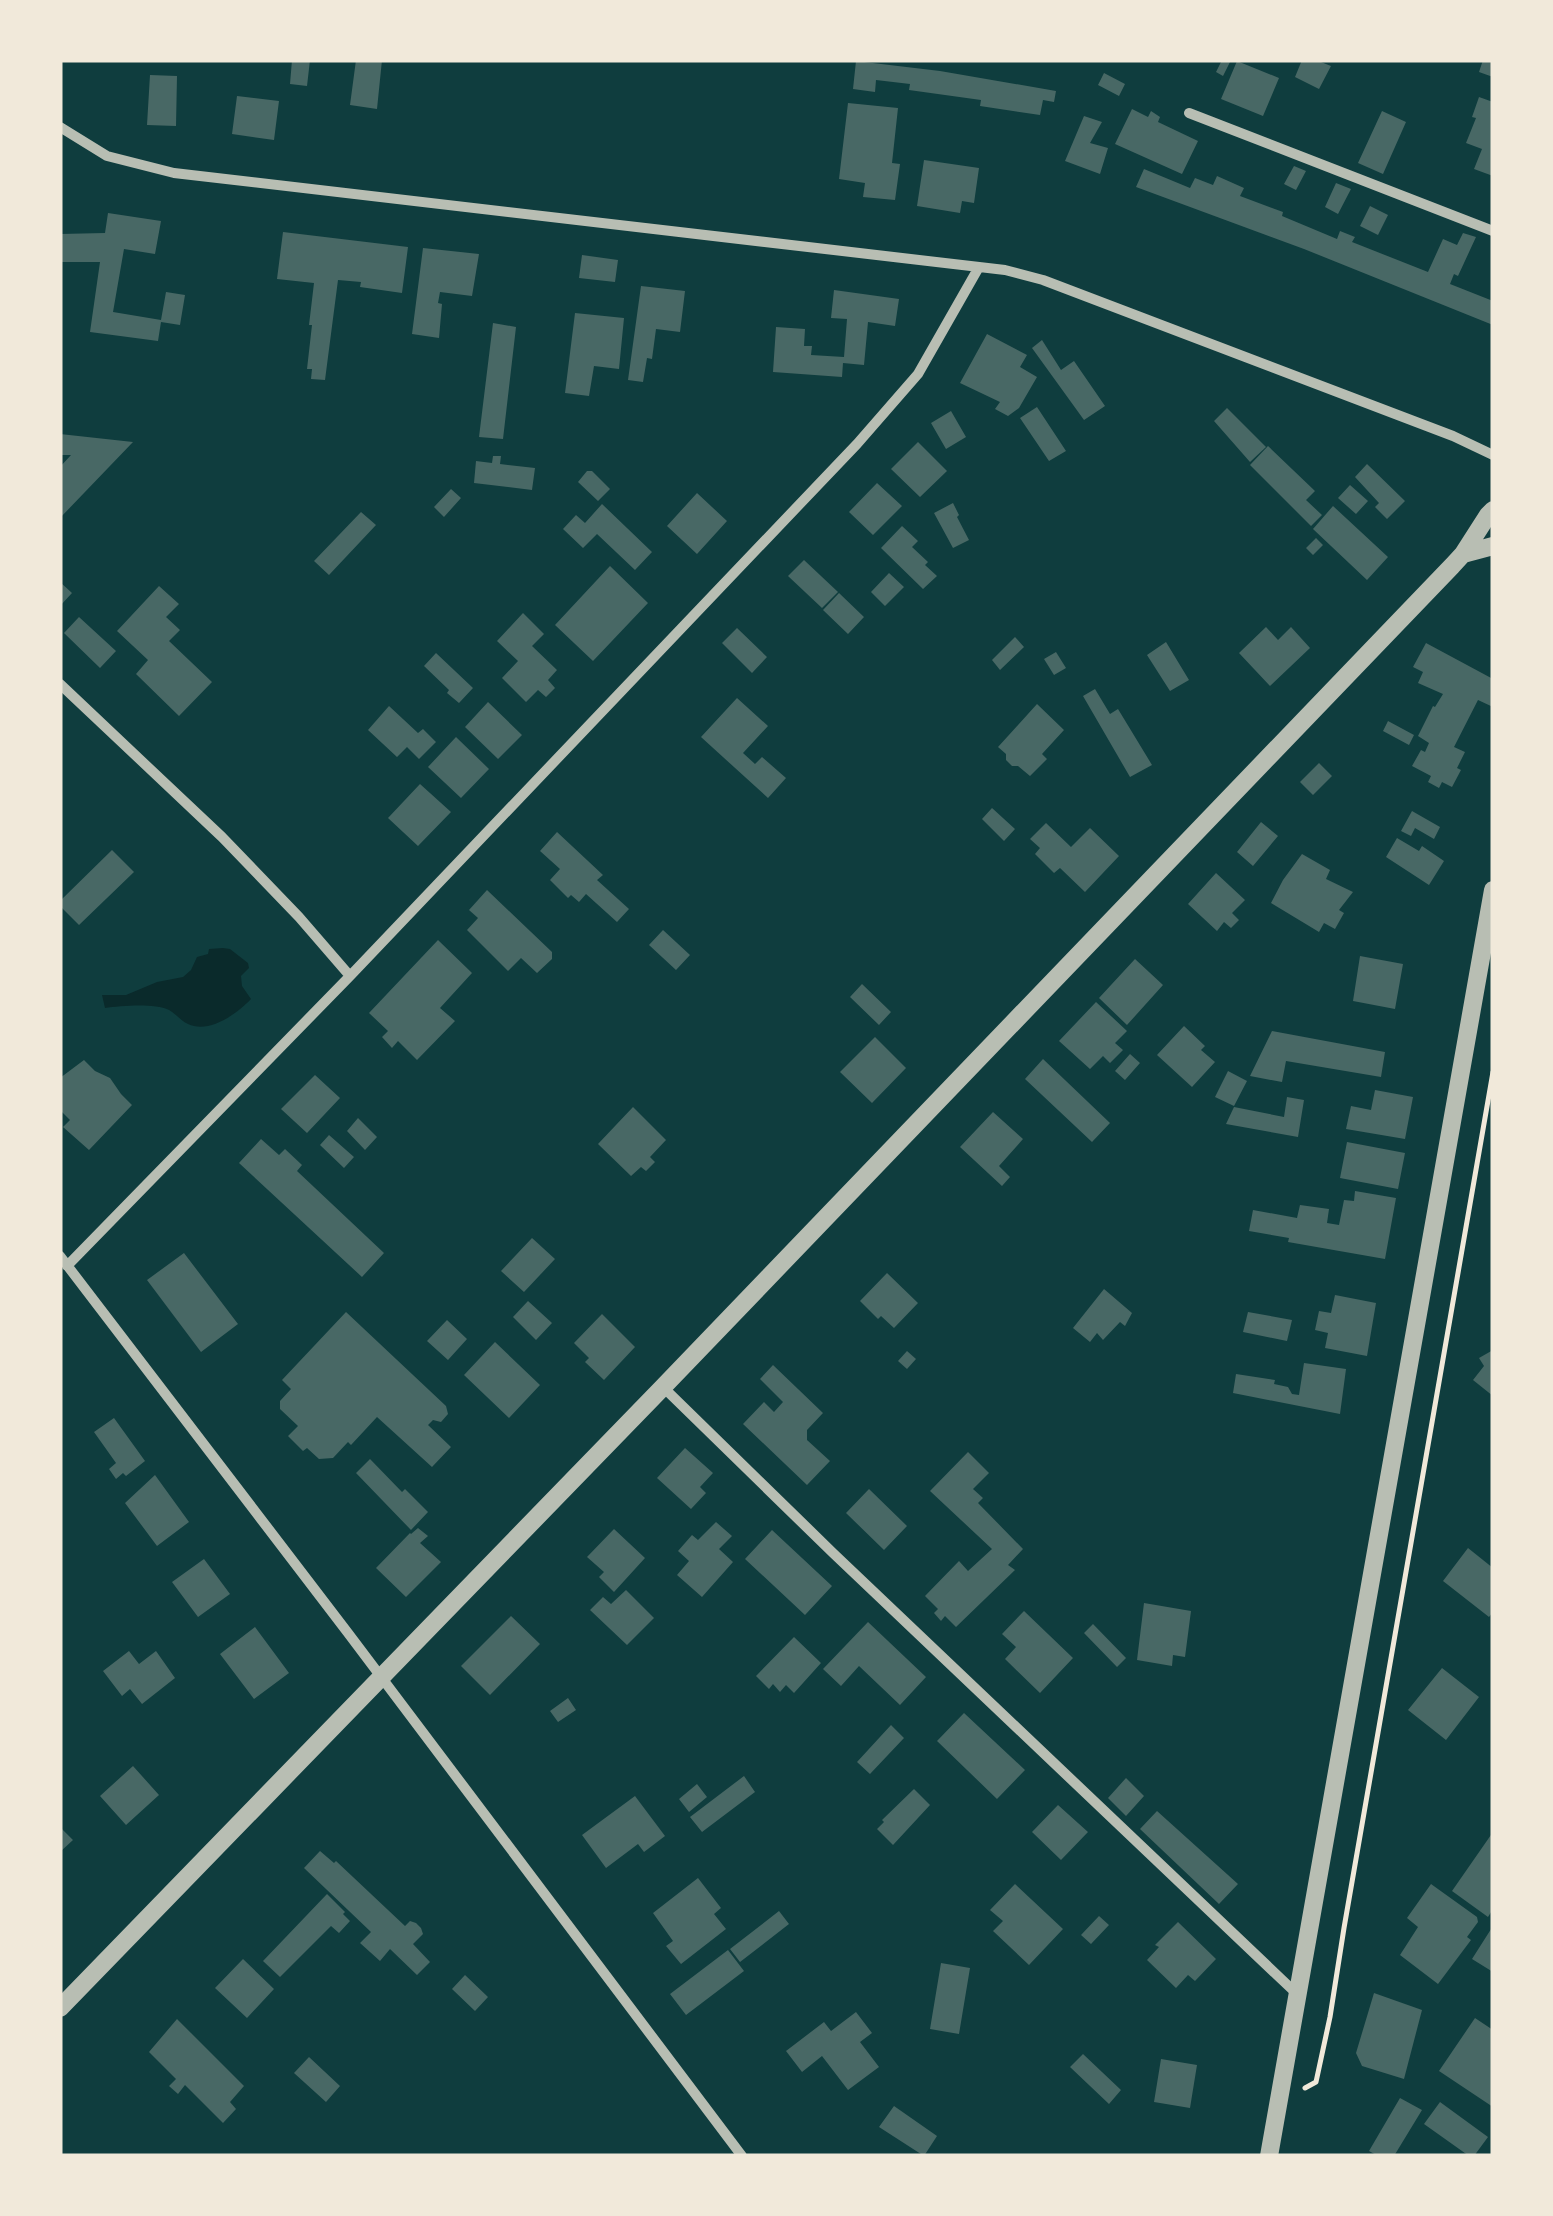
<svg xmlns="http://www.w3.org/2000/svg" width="1553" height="2216" viewBox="0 0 1553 2216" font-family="'DM Sans',sans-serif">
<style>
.water{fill:#0a2a2b}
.building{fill:#486865}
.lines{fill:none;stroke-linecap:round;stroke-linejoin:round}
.path{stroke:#f1e9da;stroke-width:5}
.minor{stroke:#b8beb3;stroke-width:10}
.tertiary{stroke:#b8beb3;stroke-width:18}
</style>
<rect width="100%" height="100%" fill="#0f3d3e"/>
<path class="water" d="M223,948L230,949L248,963L249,968L241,976L242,986L251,999C237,1014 209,1034 188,1024C181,1021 176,1014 169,1010C154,1003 121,1006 105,1008L102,995H126L157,982L183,977L191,970L197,957L208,954L209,949Z"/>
<path class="building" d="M292,60H310L307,86L290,84Z
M356,60H382L377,109L350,105Z
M1222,60L1230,62L1223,76L1216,72Z
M1302,60H1316L1331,66L1319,89L1295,77Z
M1483,60H1493V77L1479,72Z
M856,61L940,71L1056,91L1054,102L1043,100L1040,115L980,106L981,100L909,90L910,84L876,80L875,92L853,89Z
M1237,61L1279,78L1263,116L1221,99Z
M1104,73L1125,84L1119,96L1098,85Z
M150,75L177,76L176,126L147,125Z
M237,96L279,101L274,140L232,134Z
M1479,97L1493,102V176L1474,169L1482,149L1466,143L1476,118L1472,117Z
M848,103L898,108L892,163L900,164L895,200L863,197L865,183L839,179Z
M1132,109L1148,117L1151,111L1160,117L1158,122L1198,141L1182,174L1115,144Z
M1382,111L1406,122L1383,174L1358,163Z
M1084,116L1102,122L1090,143L1108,148L1100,174L1065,161Z
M924,160L979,168L974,203L962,201L960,213L917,206Z
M1294,166L1306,171L1296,190L1284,184Z
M1144,169L1190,188L1195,178L1213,185L1217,176L1244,188L1240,196L1283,212L1282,216L1337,239L1340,231L1355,237L1352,242L1428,272L1443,239L1457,245L1463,233L1476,237L1458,276L1454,274L1450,284L1493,301V325L1304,249L1136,187Z
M1336,183L1351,189L1338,214L1325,207Z
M1370,206L1388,215L1378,235L1360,226Z
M108,213L161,221L155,254L124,249L113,312L161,320L166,292L185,295L180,325L161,322L158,341L90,332L100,262H60V234L105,233Z
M283,232L408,247L402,293L360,287L361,282L338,280L325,380L311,379L312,369H307L312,325H309L314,283L277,279Z
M423,248L479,254L472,296L440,292L438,303L442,304L439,338L412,334Z
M582,255L618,260L615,282L579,278Z
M641,286L685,291L680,332L656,329L652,359L647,358L643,382L628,380Z
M834,290L899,299L895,326L868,322L864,365L843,363L842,377L773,372L776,327L805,329L804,346H812L811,355L844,357L847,319L831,318Z
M575,313L624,318L619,369L594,366L589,396L565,393Z
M493,323L516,327L503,439L479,437Z
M987,334L1027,355L1020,367L1037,377L1019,408L1008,416L995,409L1000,402L960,383Z
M1042,340L1061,370L1074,361L1105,406L1084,420L1032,348Z
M1037,407L1066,451L1049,461L1020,418Z
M1227,408L1266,447L1250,462L1214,421Z
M951,411L966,437L946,449L931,423Z
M60,434L133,442L60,518V467L71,455H60Z
M918,442L947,471L920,497L891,469Z
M1268,446L1315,491L1306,500L1322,515L1311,526L1250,465Z
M493,456H501L500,464L535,468L532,490L474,483L476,461L492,463Z
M1367,464L1405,501L1387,519L1375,507L1379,503L1355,477Z
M587,471H592L610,489L598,501L578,482Z
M877,483L902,506L873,535L849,512Z
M1350,485L1368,501L1356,514L1338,498Z
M451,489L461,498L444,517L434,507Z
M697,493L727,521L697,554L667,526Z
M953,503L959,515L957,517L969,540L953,548L934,513Z
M602,504L652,552L635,570L597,534L583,548L563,529L576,515L585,523Z
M1333,506L1388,557L1367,580L1313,529Z
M361,512L376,525L329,575L314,561Z
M902,526L918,541L912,547L928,562L925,565L937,576L923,589L881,548Z
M1316,538L1323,545L1313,555L1306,548Z
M804,560L838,592L822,608L788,576Z
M610,566L648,603L593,661L555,625Z
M889,573L904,587L885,606L871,592Z
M60,582L72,593L60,606Z
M159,586L179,604L166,617L180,630L169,641L212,682L179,716L136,674L148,660L117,631Z
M839,593L864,617L848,634L823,610Z
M523,613L544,634L532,646L557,670L548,680L555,688L546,697L538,690L526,702L502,678L518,661L497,641Z
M79,617L116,651L100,668L64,633Z
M1266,627L1278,640L1291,627L1310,648L1270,686L1239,653Z
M737,628L767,657L752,673L722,643Z
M1015,637L1024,647L1000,670L992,660Z
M1166,642L1189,680L1170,691L1147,655Z
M1426,643L1493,679V707L1478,700L1454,747L1465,752L1457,768L1461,770L1452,787L1442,782L1439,788L1428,782L1431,776L1412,766L1421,750L1425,752L1429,743L1418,736L1433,706L1435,707L1443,694L1418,683L1423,672L1413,667Z
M1056,652L1066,668L1054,675L1044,659Z
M436,653L473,688L459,703L447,693L449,690L424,666Z
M1095,689L1110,714L1118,709L1152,765L1130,777L1083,696Z
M737,698L768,726L743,753L755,764L762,757L786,778L768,798L701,737Z
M488,702L522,735L498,759L465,727Z
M1037,704L1064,730L1042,754L1047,759L1030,776L1018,766H1012L1006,760V754L998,747Z
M389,706L418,733L423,729L436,742L419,759L407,747L397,757L368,730Z
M1388,721L1414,735L1409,745L1383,731Z
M456,737L489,769L461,798L428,767Z
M1319,763L1332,776L1313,795L1300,782Z
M420,784L451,812L418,846L388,818Z
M992,808L1015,829L1004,841L982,819Z
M1412,811L1440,827L1434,839L1415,828L1411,836L1401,831Z
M1261,822L1278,836L1253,866L1237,852Z
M1046,823L1071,847L1090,828L1119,856L1085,892L1060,868L1054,873L1035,854L1040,848L1030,839Z
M557,832L603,875L597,880L629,909L617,922L586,894L579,902L571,895L568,898L550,880L560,869L540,851Z
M1397,838L1419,851L1422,846L1444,861L1429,885L1386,857Z
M112,850L134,872L79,925L60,906V901Z
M1302,854L1330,870L1326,879L1353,892L1339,910L1344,913L1335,929L1324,923L1319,932L1271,903L1283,880Z
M1216,873L1245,900L1232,913L1239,920L1231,928L1224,922L1217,931L1188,904Z
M487,890L552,952V959L537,973L521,958L508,971L467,930L478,918L469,910Z
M663,930L690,955L676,970L649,945Z
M438,940L472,973L440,1008L455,1021L417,1060L398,1041L392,1048L382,1037L388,1031L369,1013Z
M1360,956L1403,964L1395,1009L1353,1001Z
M1135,959L1163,985L1127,1025L1099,998Z
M862,984L891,1012L879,1025L850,997Z
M1096,1002L1127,1031L1115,1043L1123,1050L1110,1063L1103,1056L1090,1069L1059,1041Z
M1184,1026L1205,1046L1201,1050L1215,1062L1192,1087L1157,1055Z
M1272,1031L1385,1052L1381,1077L1286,1061L1282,1082L1250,1076Z
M875,1037L906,1068L872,1103L840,1072Z
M1130,1054L1140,1063L1125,1080L1115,1071Z
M1043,1059L1110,1123L1092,1142L1025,1079Z
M84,1060L95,1071L110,1078L121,1094L132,1105L89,1150L63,1127L70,1120L60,1110V1078Z
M1228,1071L1247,1081L1234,1106L1215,1097Z
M315,1075L340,1098L307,1133L281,1109Z
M1375,1090L1413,1097L1405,1139L1346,1129L1351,1106L1371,1110Z
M1287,1097L1304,1100L1298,1137L1226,1124L1234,1107L1284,1117Z
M633,1107L666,1140L650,1157L655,1162L646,1171L641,1167L631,1176L598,1144Z
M993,1112L1023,1139L999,1166L1010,1177L1002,1186L960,1147Z
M358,1118L377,1137L365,1150L347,1131Z
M329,1135L354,1157L344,1168L320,1145Z
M261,1139L279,1155L285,1149L302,1165L297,1171L384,1253L362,1277L239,1163Z
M1347,1142L1405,1153L1398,1189L1340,1178Z
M1355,1191L1396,1198L1385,1259L1288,1242L1289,1238L1249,1231L1253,1210L1297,1218L1300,1205L1329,1209L1327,1223L1339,1225L1344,1200L1354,1201Z
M532,1238L555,1259L524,1292L501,1271Z
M184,1253L238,1324L201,1352L147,1280Z
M887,1273L918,1303L894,1328L881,1316L878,1319L860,1301Z
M1104,1289L1132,1313L1125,1326L1120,1322L1103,1340L1097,1333L1090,1342L1073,1328Z
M1335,1295L1376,1303L1367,1356L1325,1348L1328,1333L1315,1330L1319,1311L1331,1313Z
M528,1301L552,1323L536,1340L513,1317Z
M346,1312L446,1406L448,1414L441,1422L433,1420L428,1425L451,1447L432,1467L377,1417L351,1445L348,1442L333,1458L319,1459L307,1448L303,1451L288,1436L298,1426L280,1409V1401L291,1389L282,1380Z
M1248,1312L1292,1320L1287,1341L1243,1332Z
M602,1314L635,1347L604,1380L585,1362L589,1358L574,1343Z
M447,1320L467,1339L448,1360L427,1341Z
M495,1342L540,1385L509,1418L464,1375Z
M1493,1350V1396L1473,1380L1484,1366L1479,1358Z
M907,1351L916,1359L907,1369L898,1361Z
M1304,1363L1346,1369L1340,1414L1233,1393L1236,1374L1275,1380L1274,1384L1288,1387L1292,1394L1299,1395Z
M773,1365L823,1413L807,1430V1440L830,1461L807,1485L743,1424L764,1402L774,1412L783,1402L760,1379Z
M114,1418L145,1461L126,1476L123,1473L116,1479L109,1469L116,1463L94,1432Z
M685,1448L713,1473L700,1487L706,1493L691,1509L657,1478Z
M968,1452L989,1473L973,1489L983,1498L978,1503L1023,1549L1008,1565L1015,1570L956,1627L945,1616L941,1621L934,1613L938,1609L925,1596L959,1561L968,1571L992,1549L930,1491Z
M370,1459L402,1492L405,1489L428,1512L411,1530L356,1473Z
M155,1475L189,1522L157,1546L125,1503Z
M869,1489L907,1526L884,1550L846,1513Z
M716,1522L732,1536L719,1549L733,1562L702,1597L677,1575L689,1561L678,1551L692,1535L698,1540Z
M418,1528L428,1536L420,1543L441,1562L406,1597L376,1568L410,1533L411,1534Z
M614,1529L645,1558L614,1592L599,1577L604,1572L587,1557Z
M772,1530L832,1586L805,1615L745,1559Z
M1468,1548L1493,1568V1612L1489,1617L1443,1581Z
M204,1559L230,1594L198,1617L172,1582Z
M626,1590L654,1618L627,1645L590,1610L603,1597L611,1604Z
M1144,1603L1191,1611L1185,1657L1173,1655L1172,1666L1137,1660Z
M1024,1611L1073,1658L1040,1693L1005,1659L1016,1647L1002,1634Z
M511,1616L540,1644L490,1695L461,1666Z
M868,1622L926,1677L900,1705L859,1666L841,1686L823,1669Z
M1093,1624L1126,1658L1117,1667L1084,1633Z
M255,1627L289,1673L254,1699L220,1654Z
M794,1637L821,1663L794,1693L786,1685L780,1692L773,1684L769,1689L756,1676Z
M129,1651L139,1664L156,1651L175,1678L142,1704L130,1689L122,1696L103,1671Z
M1442,1668L1479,1697L1446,1740L1408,1710Z
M568,1698L576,1710L558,1722L550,1711Z
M964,1713L1025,1770L997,1799L937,1741Z
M891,1725L904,1738L870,1774L857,1762Z
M133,1766L159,1795L126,1825L100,1796Z
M744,1776L755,1792L702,1832L690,1817Z
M1126,1778L1144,1796L1126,1816L1108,1798Z
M697,1784L707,1797L689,1812L679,1799Z
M914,1789L930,1805L893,1845L877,1829L884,1822L882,1820Z
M635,1796L665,1836L644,1852L638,1844L606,1868L582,1835Z
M1058,1805L1088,1832L1061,1860L1032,1832Z
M1157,1811L1238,1884L1219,1904L1140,1829Z
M60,1827L73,1840L60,1852Z
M1493,1832V1909L1488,1917L1452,1891Z
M320,1851L334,1863L336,1861L405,1926L410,1921L416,1923L421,1928L423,1934L413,1944L430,1962L417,1975L390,1949L380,1961L360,1943L371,1932L304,1868Z
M698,1878L721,1908L714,1914L726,1929L681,1964L666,1946L673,1941L653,1913Z
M1015,1884L1063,1929L1029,1965L993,1931L1003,1921L990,1910Z
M1431,1884L1477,1917L1478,1922L1467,1937L1471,1940L1438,1984L1400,1955L1418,1927L1407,1918Z
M327,1894L345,1912L343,1914L350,1921L339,1933L331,1926L280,1977L263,1961Z
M779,1911L789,1924L740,1962L730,1949Z
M1099,1916L1109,1925L1091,1944L1081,1935Z
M1178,1922L1216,1959L1195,1981L1188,1975L1176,1988L1147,1960L1159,1947L1155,1945Z
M1493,1926V1972L1472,1959Z
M728,1950L744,1971L686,2015L670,1994Z
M243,1959L274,1989L247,2018L215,1988Z
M941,1963L970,1968L959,2034L930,2029Z
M465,1975L488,1997L475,2011L452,1989Z
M1374,1993L1422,2010L1404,2079L1362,2066L1356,2053Z
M856,2012L872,2033L860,2042L879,2067L848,2090L822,2056L802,2072L786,2051L824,2022L831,2031Z
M1475,2018L1493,2030V2107L1439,2071Z
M177,2019L244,2086L230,2102L236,2109L223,2123L185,2085L178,2094L169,2086L176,2079L149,2052Z
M1083,2054L1121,2090L1109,2104L1070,2067Z
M309,2057L340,2086L326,2102L294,2073Z
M1161,2059L1197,2065L1190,2108L1154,2102Z
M1400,2098L1422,2110L1394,2156H1378L1369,2151Z
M1440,2102L1488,2137L1474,2156H1469L1424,2124Z
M894,2106L937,2136L924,2156L879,2127Z"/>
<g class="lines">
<path class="path" d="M1305,2088L1316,2082L1330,2017L1344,1928L1493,1072"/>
<path class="minor" d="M1189,113L1493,231
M60,127L107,156L174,173L1005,270L1043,280L1453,436L1493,455
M60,684L222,837L299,917L350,976
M60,1256L348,1633L742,2156
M67,1266L350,976L857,444L918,374L979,267
M663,1387L833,1553L1297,1994"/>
<path class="tertiary" d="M1463,554L1493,546
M60,2008L663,1387L1452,566L1463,554L1488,515L1493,510
M1269,2156L1493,890"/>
</g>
<rect width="1553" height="2216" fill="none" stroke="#f1e9da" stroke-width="125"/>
</svg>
